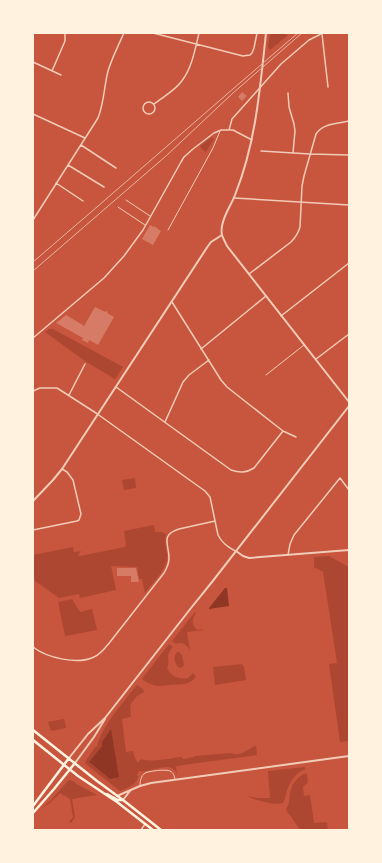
<svg xmlns="http://www.w3.org/2000/svg" width="382" height="863" viewBox="0 0 382 863" font-family="'Space Grotesk',sans-serif">
<style>
.green{fill:#ae4732;fill-rule:evenodd}
.water{fill:#8f3625}
.building{fill:#d67c66}
.lines{fill:none;stroke-linecap:round;stroke-linejoin:round}
.service{stroke:#f1ccb7;stroke-width:1}
.minor{stroke:#f1ccb7;stroke-width:1.5}
.tertiary{stroke:#f1ccb7;stroke-width:2}
.secondary{stroke:#fff3e0;stroke-width:2.5}
.tram{stroke:#e9b49f;stroke-width:1}
.rail{stroke:#e9b49f;stroke-width:1}
</style>
<rect width="100%" height="100%" fill="#c8553d"/>
<path class="green" d="M270,33H279L288,35L270,50L268,47Z
M212,137L214,139L206,152L203,150L200,146Z
M49,329H53L123,367L115,379L85,361L45,332Z
M135,478L136,488L124,490L122,480Z
M154,525L155,532H162L166,534C164,541 166,546 167,554C168,569 154,581 145,593L142,579H139L137,567L111,566L116,590L80,598L79,594L59,598L35,581L33,571V555L73,547L74,552L81,551L78,555L80,556L125,547L126,545L124,531Z
M329,556L349,567V741L340,742L329,664L337,663L323,572L314,567V557Z
M72,599L80,612L92,609L97,630L65,636L58,602Z
M195,612L196,613C192,619 191,624 197,630L203,629V630L187,632L190,650C187,645 182,641 176,644L172,641Z
M169,644L173,647C164,656 171,661 167,668C171,676 178,680 188,678L193,673L196,676C190,686 180,684 170,685C166,685 163,686 160,686C154,686 147,683 142,679Z
M177,652H179L182,655L184,665L181,668L178,667C174,662 173,657 177,652Z
M242,664L244,667L246,680L215,685L213,667Z
M137,685L143,689L144,692L137,696L130,705L131,716L130,717L122,719L126,752L133,751L135,758L138,763L141,759C151,763 171,758 182,757L183,759L194,757L195,756L231,753C240,757 247,750 255,746H256L257,755L176,766L177,775C173,758 149,774 139,771L137,775L139,777H138C136,785 129,787 121,791H120L87,765L85,762L95,747L98,746L97,745C105,722 122,704 137,685ZM102,746L110,779L89,762Z
M64,719L66,728L51,731L48,722Z
M305,767V769C294,774 289,782 286,794C285,797 285,800 283,803C276,806 254,800 247,796L257,798H270L268,772V771Z
M307,773L308,783L306,784L303,787L304,796L310,795L314,823L327,822L328,830H300L290,815L287,812L286,809L289,803L290,793L293,784L299,777L302,775Z
M70,780L75,782V783L97,795L72,799L75,817L71,823L69,822L73,817L70,799L60,793L50,803L41,809L51,800L68,781Z"/>
<path class="water" d="M225,588H227L229,606L209,609V608Z
M111,729L119,777L110,779L89,762L102,746V742Z"/>
<path class="building" d="M242,92L247,96L242,101L238,97Z
M150,225L154,227V226L161,231L153,245L142,239Z
M95,307L105,312L106,311L108,312L107,313L114,317L98,345L89,340L88,343L82,340L83,338L56,323L66,315L83,325V326H84Z
M117,568H136L139,582H131V576H117Z"/>
<g class="lines">
<path class="service" d="M126,200L150,216
M118,207L145,225
M168,230L213,148L220,131
M266,375L304,345
M140,785C140,781 141,776 145,773C149,771 166,769 170,771C174,773 174,776 175,779"/>
<path class="minor" d="M153,33L243,56L250,55L252,53L254,48L257,33
M322,34L328,87
M33,62L61,75
M52,71L65,41V33
M288,93L289,107L294,124L295,131L293,153
M143 108a6 6 0 1 1 12 0a6 6 0 1 1-12 0Z
M154,104C163,97 174,91 181,82C192,68 195,50 199,33
M33,114L85,138
M229,130L232,119L281,64L309,40L323,33
M81,145L116,168
M261,151L310,154L349,155
M68,165L104,187
M56,183L83,201
M234,198L349,205
M33,220L98,118C104,103 104,87 108,71C112,58 118,46 124,33
M249,274L291,242C296,237 298,234 300,227L302,186L304,176L316,134C323,123 337,124 349,121
M172,302L221,380L227,387L274,424L283,431L296,437
M281,316L349,263
M33,338L104,278L124,256L143,230L181,162L184,157L193,149L214,133L221,130H233L252,140
M201,349L266,296
M316,359L349,334
M116,387L231,470C240,473 246,473 254,468L283,431
M33,391L40,388H57L96,413L205,491L210,497L218,535C222,543 227,546 235,551
M69,395L85,364
M165,422L183,382L189,375L209,360
M33,530L77,521L79,520L81,514L73,480L67,472L62,469
M288,555L290,544L294,535L340,478L349,490
M33,647C47,658 78,665 94,657C101,654 105,648 110,642L164,573C167,568 169,564 169,558C169,544 160,535 179,529L215,521
M141,830L145,824"/>
<path class="tertiary" d="M266,33C260,88 256,143 235,195C231,206 219,222 222,235C223,238 225,242 227,246L349,402
M33,501L53,480L62,469L208,246L211,242L222,235
M236,551L243,556L249,558L349,550
M69,758L88,734L105,718L191,608L212,582L349,406
M75,763L94,737L105,719
M117,796L140,786L151,783L349,756
M123,800L130,791"/>
<path class="secondary" d="M33,730L97,781L123,800L161,830
M33,740L78,776L117,802L153,830
M107,794L118,800H122
M33,806L69,758
M33,813L54,789L75,763"/>
<path class="tram" d="M33,271L166,156L233,93L302,33"/>
<path class="rail" d="M33,262C122,186 209,109 298,33"/>
</g>
<rect width="382" height="863" fill="none" stroke="#fff3e0" stroke-width="68"/>
</svg>
